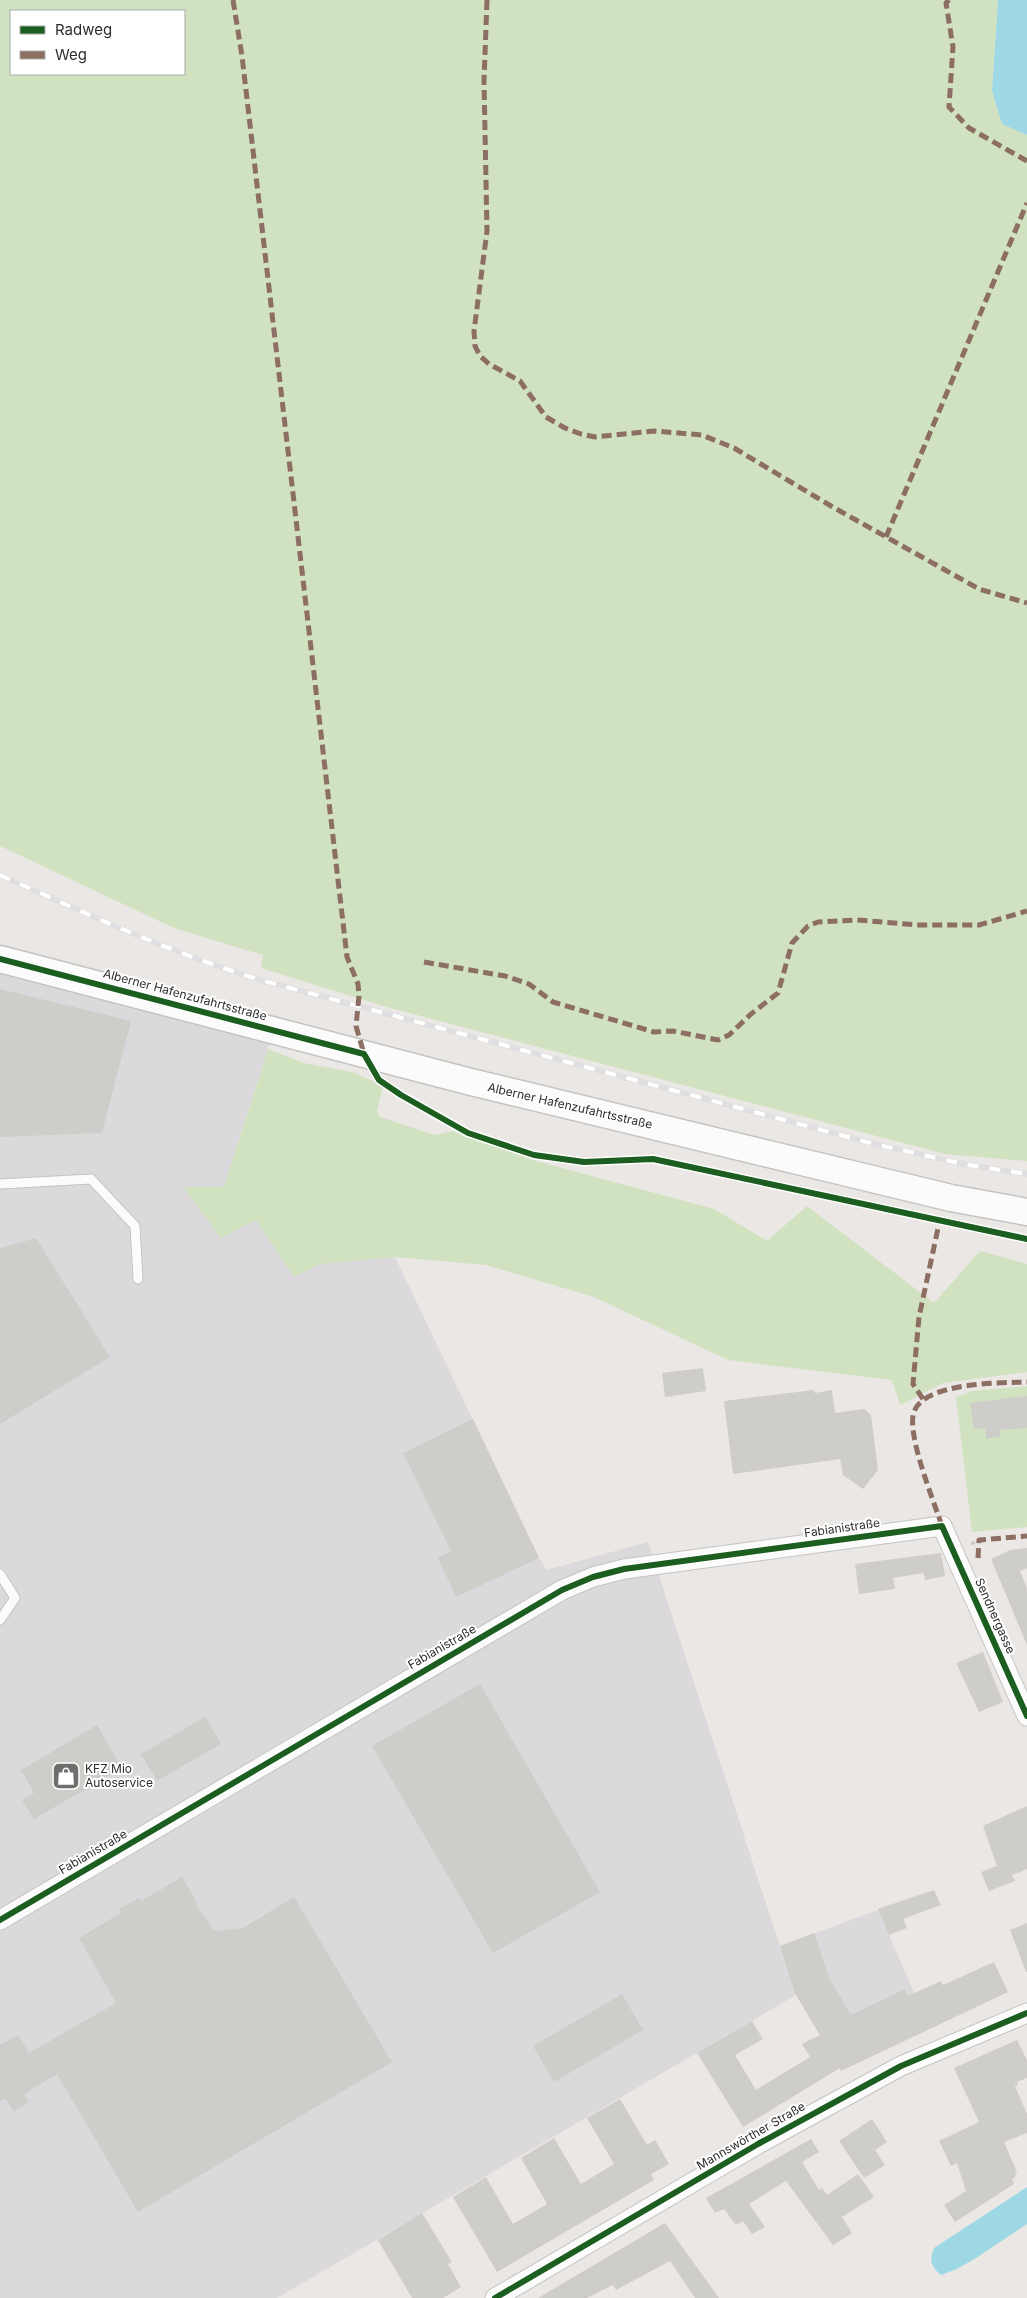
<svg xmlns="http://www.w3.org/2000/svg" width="1027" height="2298" viewBox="0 0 1027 2298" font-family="Inter,sans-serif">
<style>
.industrial{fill:#dbd9db}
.green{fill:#d1e2c0;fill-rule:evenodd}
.water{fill:#9ed8e5}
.building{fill:#cfcdca}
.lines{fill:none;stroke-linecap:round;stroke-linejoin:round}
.service-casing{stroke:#c4c4c3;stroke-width:11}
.minor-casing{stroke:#c4c4c3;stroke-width:21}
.secondary-casing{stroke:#c4c4c3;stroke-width:29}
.path{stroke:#c7c7c7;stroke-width:3;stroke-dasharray:4 2.5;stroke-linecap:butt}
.service{stroke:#fcfbfb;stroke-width:9}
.minor{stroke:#fcfbfb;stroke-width:19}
.secondary{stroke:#fcfbfb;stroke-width:26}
.rail-casing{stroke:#dfdee0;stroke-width:5.5}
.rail{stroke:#fff;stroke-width:4;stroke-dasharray:11;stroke-linecap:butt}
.quiet{stroke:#8d6e63;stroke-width:5;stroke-dasharray:10 5;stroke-linecap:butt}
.cycleway-casing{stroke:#fff;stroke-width:9}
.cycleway{stroke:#1b5e20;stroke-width:6}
.labels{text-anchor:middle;stroke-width:4;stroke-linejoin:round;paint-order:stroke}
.street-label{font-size:12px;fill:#2d2d2d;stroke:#fff}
.poi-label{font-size:12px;fill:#2d2d2d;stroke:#fff;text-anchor:start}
</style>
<rect width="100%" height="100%" fill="#eae7e4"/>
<path class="industrial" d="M0,948L277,1019L224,1187H184L256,1220L294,1277L320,1264L395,1257L539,1558L547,1570L648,1542L780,1946L878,1910L916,1997L841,2071L796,1995L277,2298H0Z"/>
<path class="green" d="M0,0H998L992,91L1002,124L1027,135V1161L945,1154L383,1006L261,968L263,955L174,928L0,846ZM11,11H184V74H11Z
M268,1049L304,1063L352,1072L383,1086L377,1111L380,1117L434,1135L453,1131L536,1161L714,1209L767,1241L807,1206L934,1303L980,1251L1027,1264V1372L943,1383L900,1405L892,1380L728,1360L594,1297L486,1265L395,1257L320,1264L294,1277L256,1220L221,1238L183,1187H224Z
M1027,1386V1527L972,1532L956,1397L972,1391Z"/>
<path class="water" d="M998,0H1027V135L1002,124L992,91Z
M1027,2187V2224L976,2258L957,2269L941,2275C931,2266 929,2261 934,2248Z"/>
<path class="building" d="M0,989L131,1021L102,1133L0,1137Z
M36,1238L110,1357L0,1424V1248Z
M703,1368L706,1391L665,1397L662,1373Z
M814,1390L815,1393L832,1390L835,1413L864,1409L871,1415L878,1470L863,1489L843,1475L840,1459L733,1474L724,1401Z
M1027,1396V1428L1000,1430L1001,1436L986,1439L985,1428L974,1429L970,1403Z
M473,1419L539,1558L456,1597L438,1558L451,1551L403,1453Z
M1027,1548V1568L1020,1571L1027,1588V1645L991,1559L1010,1550Z
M941,1553L945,1576L925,1580L924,1573L893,1578L895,1589L859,1594L855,1564Z
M983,1652L1003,1702L979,1712L956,1663Z
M480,1684L600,1892L493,1953L372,1746Z
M205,1717L221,1744L157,1781L141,1754Z
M97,1725L122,1768L34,1819L22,1800L34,1793L21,1770Z
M1027,1806V1869L1012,1875L1015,1881L989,1891L981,1872L997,1866L983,1826Z
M182,1877L197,1902L195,1903L214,1931L243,1928L294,1897L392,2062L138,2212L57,2074L24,2094L29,2102L14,2111L5,2099L0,2101V2045L18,2035L29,2053L116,2003L79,1938L121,1913L119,1909L139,1898L141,1901Z
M934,1890L941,1905L903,1919L907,1928L889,1935L878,1909Z
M1027,1923V1972H1026L1010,1930Z
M814,1933L829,1978L851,2015L905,1989L908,1996L941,1981L943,1985L994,1962L1008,1992L841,2071L840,2068L743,2127L697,2053L752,2021L763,2039L735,2055L756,2090L810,2057L802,2044L820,2035L795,1993L780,1946Z
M622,1994L643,2030L554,2082L533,2046Z
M1017,2040L1027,2060V2078L1017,2082L1018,2085L1015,2086L1027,2114V2133L1004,2142L1017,2172L1015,2173L1016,2176L1012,2179L1014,2184L955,2222L944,2205L966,2191L957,2163L951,2166L939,2141L979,2122L954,2068Z
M620,2099L647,2145L655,2140L669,2164L651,2174L654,2180L497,2272L453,2197L486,2177L513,2224L547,2204L521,2158L554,2138L581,2184L614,2164L587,2118Z
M872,2119L887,2142L875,2150L885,2165L864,2178L839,2141Z
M811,2139L819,2152L802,2162L819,2190L822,2188L827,2195L858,2174L874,2197L842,2217L852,2233L833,2245L786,2181L749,2204L765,2227L752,2234L743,2221L736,2225L724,2209L715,2213L706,2198Z
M422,2213L452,2262L448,2264L461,2287L443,2298H412L378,2240Z
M665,2223L719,2298H695L670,2261L616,2290L613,2285L587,2298H538Z"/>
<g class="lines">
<g class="service-casing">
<path id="service" d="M0,1184L91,1179L135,1226L138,1279
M0,1574L15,1598L0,1620"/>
</g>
<g class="minor-casing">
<path id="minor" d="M0,1920L562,1590L593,1577L624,1569L942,1526L1027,1716
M495,2298L758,2144L901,2066L1027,2013"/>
</g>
<g class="secondary-casing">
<path id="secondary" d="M0,959L471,1082L951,1198L1027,1212"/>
</g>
<path class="path" d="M971,1544L979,1540"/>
<use href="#service" class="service"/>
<use href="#minor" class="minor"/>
<use href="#secondary" class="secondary"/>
<g class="rail-casing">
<path id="rail" d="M0,875C87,914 173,954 264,981L874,1144L968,1165L1027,1174"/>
</g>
<use href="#rail" class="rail"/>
<path class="quiet" d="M233,0L242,56L347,957L358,984L359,996L356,1026L364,1054
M487,0L484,81L487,231L474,331L475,346L480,356L489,364L520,381L546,417L565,428L581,434L595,437L654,431L702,435L734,448L831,506L979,589L1027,603
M949,0L946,3L953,47L949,107L969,128L1027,161
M886,537L1027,203
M424,962L505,976L529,984L553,1002L654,1032L673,1031L718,1040L729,1035L751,1014L778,993L792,943L808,926L818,922L857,920L917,925H979L1027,911
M923,1399L913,1384L919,1317L940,1219
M942,1526C934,1502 906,1433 914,1412C924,1382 1001,1383 1027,1382
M978,1558L979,1540L1027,1536"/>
<g class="cycleway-casing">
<path id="cycleway" d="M0,959L364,1054L379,1080L401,1095L468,1133L534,1155L584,1162L653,1159L1027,1239
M0,1920L562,1590L593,1577L624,1569L942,1526L1027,1716
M495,2298L758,2144L901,2066L1027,2013"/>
</g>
<use href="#cycleway" class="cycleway"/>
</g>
<defs>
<g id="shop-square" transform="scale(1.4375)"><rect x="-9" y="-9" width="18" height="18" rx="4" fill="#6f6e6d" stroke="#fff"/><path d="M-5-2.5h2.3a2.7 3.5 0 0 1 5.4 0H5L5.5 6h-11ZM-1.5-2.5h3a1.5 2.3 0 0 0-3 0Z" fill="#fff"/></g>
</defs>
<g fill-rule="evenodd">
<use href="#shop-square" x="66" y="1776"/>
</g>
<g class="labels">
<g class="street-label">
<text transform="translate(185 995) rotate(15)" y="4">Alberner Hafenzufahrtsstraße</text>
<text transform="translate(570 1106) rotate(13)" y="4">Alberner Hafenzufahrtsstraße</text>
<text transform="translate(842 1528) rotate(-8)" y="4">Fabianistraße</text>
<text transform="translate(995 1616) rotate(66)" y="4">Sendnergasse</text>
<text transform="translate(442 1647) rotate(-30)" y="4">Fabianistraße</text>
<text transform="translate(93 1852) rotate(-30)" y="4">Fabianistraße</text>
<text transform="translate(751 2136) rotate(-30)" y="4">Mannswörther Straße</text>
</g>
<g class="poi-label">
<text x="85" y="1773">KFZ Mio<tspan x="85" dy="14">Autoservice</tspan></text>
</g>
</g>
<rect x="10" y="10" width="175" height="65" fill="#ffffff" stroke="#ababab"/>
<rect x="20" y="26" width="25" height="8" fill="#1b5e20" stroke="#ababab"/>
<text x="55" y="35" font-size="15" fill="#2d2d2d">Radweg</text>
<rect x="20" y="51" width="25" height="8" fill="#8d6e63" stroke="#ababab"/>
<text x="55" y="60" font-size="15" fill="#2d2d2d">Weg</text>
</svg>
